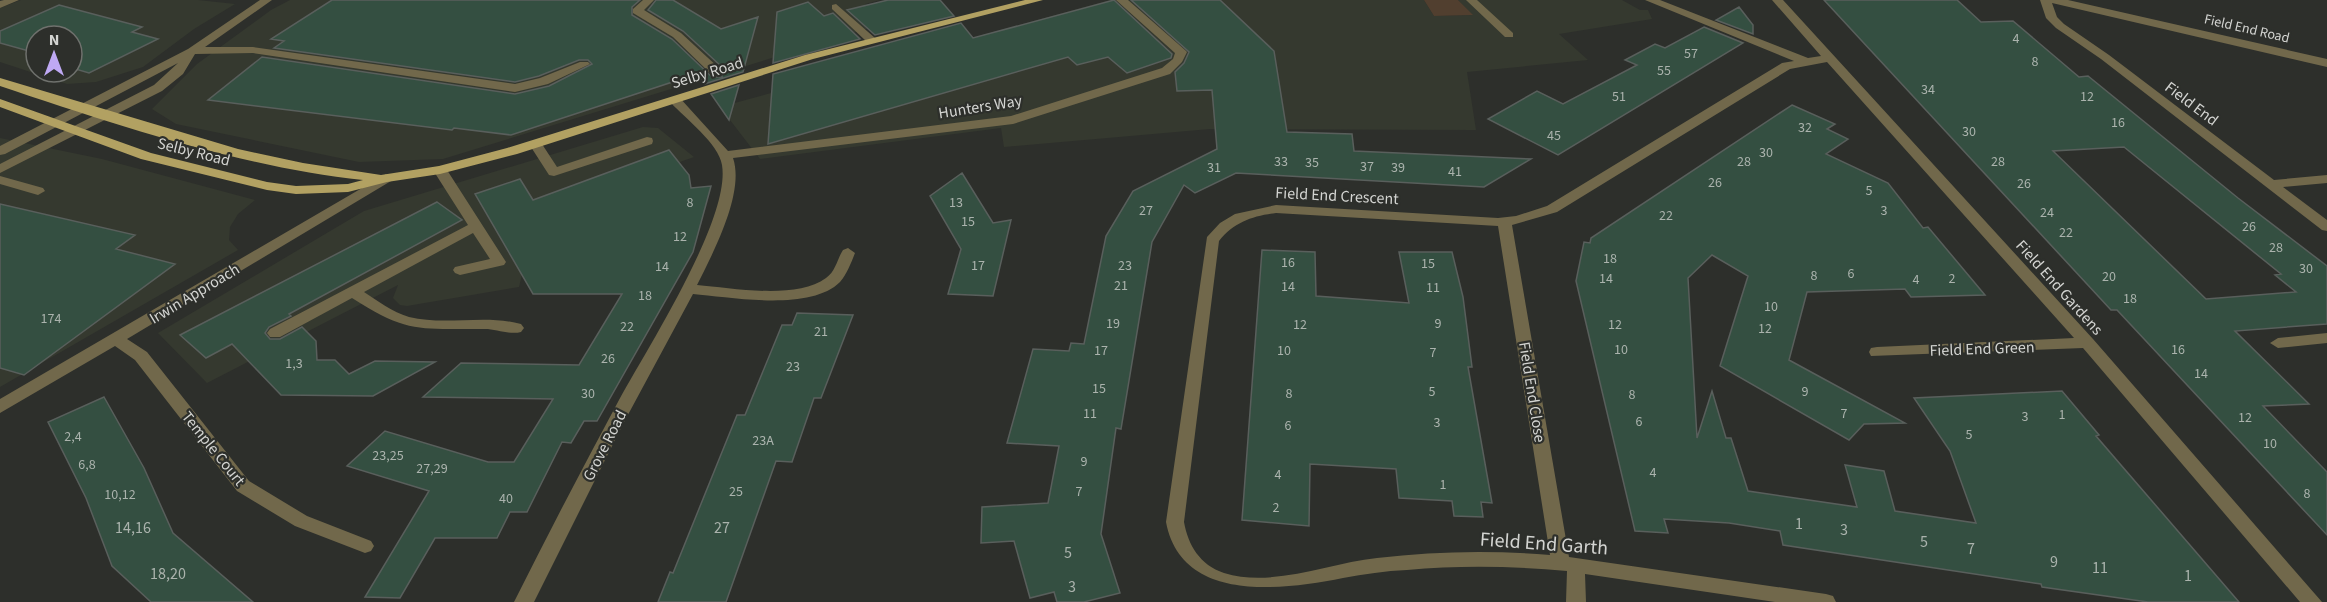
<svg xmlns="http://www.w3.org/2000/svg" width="2327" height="602" viewBox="0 0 2327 602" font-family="'Source Sans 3',sans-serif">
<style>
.built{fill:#35392f;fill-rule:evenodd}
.green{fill:#513f2f}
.building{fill:#344f41;stroke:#595f5c;stroke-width:1.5;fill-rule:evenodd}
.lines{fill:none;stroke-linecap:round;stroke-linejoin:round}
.minor{fill:#71684b;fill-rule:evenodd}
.major{fill:#b2a162;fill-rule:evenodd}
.labels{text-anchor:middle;stroke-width:4.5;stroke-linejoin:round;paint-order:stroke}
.far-street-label{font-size:14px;fill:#d3d4d1;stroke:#2d2f2b}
.number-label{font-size:14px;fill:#abb3ad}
.street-label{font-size:16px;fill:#d3d4d1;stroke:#2d2f2b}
.near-number-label{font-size:16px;fill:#abb3ad}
.near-street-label{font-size:20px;fill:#d3d4d1;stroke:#2d2f2b}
</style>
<rect width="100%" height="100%" fill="#2d2f2b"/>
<path class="built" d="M21,0H198L235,4L194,29L143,67L96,82L67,84L0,62V8ZM36,36H72V72H36Z
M290,0H880L865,4L876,26L443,159L359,162L176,124L152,109L197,64L271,10Z
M1110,0H1424L1434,16L1472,15L1458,0H1622L1640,10H1648L1652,19L1559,34L1588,60L1467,72L1476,130L1210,129L1004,147L1001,128L760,159L720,107Z
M643,127L658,128L694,157L614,185L524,266L519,287L407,306L400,305L393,298L398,285L207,383L158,333L364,211Z
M0,138L102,159L255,200L238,214L230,227L229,240L238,250L0,387Z"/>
<path class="green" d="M1424,0H1458L1473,15L1434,16Z"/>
<path class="building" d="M332,0H640L632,7V15L672,39L712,77H722V67L683,31L648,10L656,0H673L721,29L758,17L743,72L704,84L697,74L511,135L454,128L452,130L208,100L262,57L515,94L549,86L592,64L588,60H579L539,76L515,82L274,48L284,41L271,39Z
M888,0H940L954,16L875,35L847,10Z
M1114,0L1172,54L1171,58L1127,73L1108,57L1077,65L1068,57L768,144L773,74L961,23L973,38Z
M1131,0H1220L1274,51L1287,132L1352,134L1354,151L1531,159L1484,187L1236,173L1195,193L1184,185L1152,242L1121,429L1116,428L1101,534L1120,593L1084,602H1057L1054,592L1030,598L1014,541L981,543L982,507L1048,503L1059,446L1007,443L1033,349L1069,351L1071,343L1084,344L1106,236L1133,191L1217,149L1212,90L1177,91L1175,72L1184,63L1189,52Z
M1824,0H1957L1981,22L2013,21L2079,77L2088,76L2238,198L2327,266V324L2235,331L2309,404L2263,406L2327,472V535L2117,310H2111ZM2124,147L2281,274L2275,275L2296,292L2206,299L2053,151Z
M808,2L824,16L833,13L860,39L773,63L777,12Z
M59,5L142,27L132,32L158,39L89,73L72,68V36H36V53L0,43V31Z
M1739,7L1753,25V34L1716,20Z
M1704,27L1743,43L1558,155L1488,119L1537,91L1563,104L1637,65L1625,60L1655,44L1665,48Z
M739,85L729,120L711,94Z
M1792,105L1835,124L1827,129L1848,139L1826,154L1888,183L1923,228L1928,227L1985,295L1911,297L1905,289L1807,292L1789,360L1905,423L1864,424L1849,440L1720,366L1748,276L1712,255L1688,278L1697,438L1712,391L1726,438H1731L1748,491L1857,507L1845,465L1884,471L1895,511L1976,523L1950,451L1914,398L2062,391L2099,435L2096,436L2239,602H2148L2042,587L2041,584L1783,545L1780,531L1729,523L1664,519L1668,533L1635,531L1576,281L1584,242L1590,243L1591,238Z
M669,150L689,175L691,188L711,186L693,252L597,421H584L571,443L562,442L527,512H510L497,538H435L400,598L365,597L429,491L347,466L385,431L488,462H514L553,399L423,397L461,363L579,365L622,294H533L475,194L520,179L533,200Z
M962,173L993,223L1011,220L993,296L948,294L961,249L930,196Z
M437,202L462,220L289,314L291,316L269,327L265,333L270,339H280L302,327L316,341L317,360H335L349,374L375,361L435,362L373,396L281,395L232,344L206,358L180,335Z
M0,204L135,235L116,249L175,264L24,375L0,368Z
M1262,250L1315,252L1316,296L1409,303L1399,252H1452L1463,297L1472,367H1468L1492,503L1481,502L1483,517L1454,516L1452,501L1399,498L1396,469L1310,464L1309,526L1242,520Z
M797,313L853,315L821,398H814L792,462L776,461L726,602H658L670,572L673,573L737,415H745L782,325H792Z
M104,397L144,468L173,533L253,602H151L112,566L86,498L48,422Z"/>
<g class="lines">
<path class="minor" d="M4,0H19L0,8V1Z
M260,0H272L205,47H253L515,84L540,78L580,62H588L590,64L548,84L515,92L253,53L195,54L183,74L162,91L0,173V164L154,85L178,63L5,154L0,155V146L188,49Z
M643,0H654L644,10L681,33L720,69V75H712L673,37L633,13V9Z
M1116,0H1128L1185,50L1187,52L1182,62L1170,74L1013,124L733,158C745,193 713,253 697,285C733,288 796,300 826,278C836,271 837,259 843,250L848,248L855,253C851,263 847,274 840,282C810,312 730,297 693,294L623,424L534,602H514C548,534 583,467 619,400C646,350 731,219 722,165C719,144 685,118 671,103V97H679L728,151L1011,116L1162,68L1173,59L1175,53Z
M1466,0H1477L1513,33V37H1505Z
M1645,0H1660L1808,58L1821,56L1772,0H1783L2093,339L2322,602H2300L2083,348L1871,356L1869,352L1871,348L1877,347L2074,338L1827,62L1790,69L1557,212L1512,225L1569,557L1826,594L1833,596L1836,602H1775L1585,574L1586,602H1566L1567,571C1513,566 1460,565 1407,570C1385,571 1364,574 1343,578C1278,591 1181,602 1166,522L1207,237L1220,223L1235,214L1276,205L1498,218L1516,216L1547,206L1782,63L1794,61ZM1276,213L1498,226L1550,555C1493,550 1435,551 1377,558C1329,563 1273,588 1224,573C1200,565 1188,545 1184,522L1219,241C1234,222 1253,216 1276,213Z
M2040,0H2068L2327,59V67L2052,3L2057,17L2064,24L2109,55L2274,180L2327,175V183L2283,187L2327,220V231L2322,230L2101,59L2056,28L2046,18Z
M836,4L875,38V42H867L832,9V5Z
M647,137L652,138L653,141L652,144L554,176L549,175L529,144L535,140L540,141L557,167Z
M440,166L447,170L506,262L504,265L460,275L455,273L453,270L455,267L490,259L473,233L364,292C378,301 392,312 409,317C446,326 484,314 521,324L524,328L521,332C510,335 496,329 485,329C421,328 409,335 352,298L280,337H270L267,333L270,329L468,225L433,170Z
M386,174L393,178L391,181L127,339L147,352L249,481L307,516L371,541L374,546L371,551L365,553L295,526L237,491L135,360L115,346L0,413V399Z
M0,176L43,188L45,191L38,195L0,184Z
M2327,333V343L2278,348L2270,343L2278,338Z"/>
<path class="major" d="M1025,0H1043L813,59L517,154L440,174L387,182L348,192L296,194L267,190L141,159L0,107V99L151,153L267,182L296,186L348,184L363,180C245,168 113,124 0,86V78L238,149L303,163L381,175L439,166L507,148L805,55Z"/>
</g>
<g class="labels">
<g class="far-street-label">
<text transform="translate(2247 28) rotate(13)" y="5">Field End Road</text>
</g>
<g class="number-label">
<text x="2016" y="43">4</text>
<text x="1691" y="58">57</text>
<text x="2035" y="66">8</text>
<text x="1664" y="75">55</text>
<text x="1928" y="94">34</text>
<text x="1619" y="101">51</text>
<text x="2087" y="101">12</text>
<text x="2118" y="127">16</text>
<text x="1805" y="132">32</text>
<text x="1969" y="136">30</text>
<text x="1554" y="140">45</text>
<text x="1766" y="157">30</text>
<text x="1281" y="166">33</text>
<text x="1744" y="166">28</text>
<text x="1998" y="166">28</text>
<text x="1312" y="167">35</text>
<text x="1367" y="171">37</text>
<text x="1214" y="172">31</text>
<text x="1398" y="172">39</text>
<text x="1455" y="176">41</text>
<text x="1715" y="187">26</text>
<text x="2024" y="188">26</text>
<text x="1869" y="195">5</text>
<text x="690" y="207">8</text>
<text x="956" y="207">13</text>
<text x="1146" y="215">27</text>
<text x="1884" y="215">3</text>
<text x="2047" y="217">24</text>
<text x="1666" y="220">22</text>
<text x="968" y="226">15</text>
<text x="2249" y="231">26</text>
<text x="2066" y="237">22</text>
<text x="680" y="241">12</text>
<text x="2276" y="252">28</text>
<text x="1610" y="263">18</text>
<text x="1288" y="267">16</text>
<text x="1428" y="268">15</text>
<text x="978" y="270">17</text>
<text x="1125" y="270">23</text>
<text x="662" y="271">14</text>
<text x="2306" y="273">30</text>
<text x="1851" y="278">6</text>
<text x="1814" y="280">8</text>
<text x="2109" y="281">20</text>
<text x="1606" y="283">14</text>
<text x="1952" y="283">2</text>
<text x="1916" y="284">4</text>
<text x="1121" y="290">21</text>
<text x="1288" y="291">14</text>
<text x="1433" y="292">11</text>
<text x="645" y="300">18</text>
<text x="2130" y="303">18</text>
<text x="1771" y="311">10</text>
<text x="51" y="323">174</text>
<text x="1113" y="328">19</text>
<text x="1438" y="328">9</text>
<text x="1300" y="329">12</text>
<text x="1615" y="329">12</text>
<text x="627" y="331">22</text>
<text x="1765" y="333">12</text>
<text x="821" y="336">21</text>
<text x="1621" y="354">10</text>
<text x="2178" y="354">16</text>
<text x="1101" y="355">17</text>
<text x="1284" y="355">10</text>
<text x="1433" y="357">7</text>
<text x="608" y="363">26</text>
<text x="294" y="368">1,3</text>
<text x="793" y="371">23</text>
<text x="2201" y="378">14</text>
<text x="1099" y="393">15</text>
<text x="1432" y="396">5</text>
<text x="1805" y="396">9</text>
<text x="588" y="398">30</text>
<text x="1289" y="398">8</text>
<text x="1632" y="399">8</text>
<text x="1090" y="418">11</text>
<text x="1844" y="418">7</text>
<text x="2062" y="419">1</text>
<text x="2025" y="421">3</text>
<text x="2245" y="422">12</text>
<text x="1639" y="426">6</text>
<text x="1437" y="427">3</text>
<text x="1288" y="430">6</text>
<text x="1969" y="439">5</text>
<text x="73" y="441">2,4</text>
<text x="763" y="445">23A</text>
<text x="2270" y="448">10</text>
<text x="388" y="460">23,25</text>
<text x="1084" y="466">9</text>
<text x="87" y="469">6,8</text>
<text x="432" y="473">27,29</text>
<text x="1653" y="477">4</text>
<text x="1278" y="479">4</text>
<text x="1443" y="489">1</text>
<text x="736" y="496">25</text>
<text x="1079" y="496">7</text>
<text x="2307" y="498">8</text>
<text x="120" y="499">10,12</text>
<text x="506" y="503">40</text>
<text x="1276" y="512">2</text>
</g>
<g class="street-label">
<text transform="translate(707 72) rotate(-17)" y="6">Selby Road</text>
<text transform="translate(2192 103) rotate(37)" y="6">Field End</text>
<text transform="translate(980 106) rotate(-9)" y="6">Hunters Way</text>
<text transform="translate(194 151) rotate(14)" y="6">Selby Road</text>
<text transform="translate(1337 195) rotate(3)" y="6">Field End Crescent</text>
<text transform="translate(2060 287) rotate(48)" y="6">Field End Gardens</text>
<text transform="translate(194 293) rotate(-31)" y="6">Irwin Approach</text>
<text transform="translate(1982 348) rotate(-2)" y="6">Field End Green</text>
<text transform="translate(1533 392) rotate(81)" y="6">Field End Close</text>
<text transform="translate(604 445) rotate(-63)" y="6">Grove Road</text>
<text transform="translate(214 448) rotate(51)" y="6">Temple Court</text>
</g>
<g class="near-number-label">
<text x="1799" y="529">1</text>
<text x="133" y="533">14,16</text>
<text x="722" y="533">27</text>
<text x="1844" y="535">3</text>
<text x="1924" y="547">5</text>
<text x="1971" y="554">7</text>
<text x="1068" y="558">5</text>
<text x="2054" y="567">9</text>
<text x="2100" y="573">11</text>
<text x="168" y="579">18,20</text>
<text x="2188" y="581">1</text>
<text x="1072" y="592">3</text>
</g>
<g class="near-street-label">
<text transform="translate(1544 543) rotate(4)" y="7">Field End Garth</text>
</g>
</g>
<g transform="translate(54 54)"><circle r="28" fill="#2d2f2b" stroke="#6f716d" stroke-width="1.5"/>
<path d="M0-4.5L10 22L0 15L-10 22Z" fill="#bfa9f4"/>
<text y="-9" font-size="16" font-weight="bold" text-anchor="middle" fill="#d3d4d1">N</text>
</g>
</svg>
